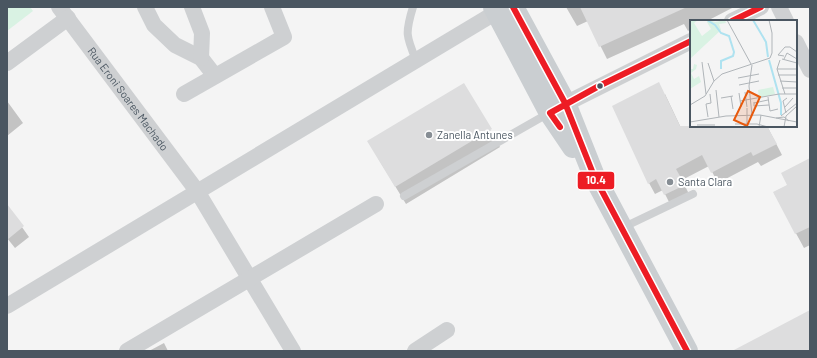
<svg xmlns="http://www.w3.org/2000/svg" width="817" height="358" viewBox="0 0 817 358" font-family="Barlow,sans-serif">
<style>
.green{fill:#d9f2e3}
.shadow{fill:#0003}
.building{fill:#ddddde}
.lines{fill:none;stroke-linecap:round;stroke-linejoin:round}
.lane{stroke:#ced0d2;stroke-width:8}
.street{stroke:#ced0d2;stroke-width:16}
.primary{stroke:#caced1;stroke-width:22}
.bus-1-casing{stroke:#fff;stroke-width:9}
.bus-1{stroke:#ed1c24;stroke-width:6}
.bus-dot{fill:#4a5661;stroke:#fff;stroke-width:1.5}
.poi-dot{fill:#868d94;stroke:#fff;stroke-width:1.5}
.labels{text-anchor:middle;stroke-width:4;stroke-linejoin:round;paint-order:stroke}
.street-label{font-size:11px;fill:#4a5661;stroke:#fff}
.poi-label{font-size:11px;fill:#4a5661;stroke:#fff;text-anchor:start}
.inset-river{fill:none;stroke:#aee2f0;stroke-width:2}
.inset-road{fill:none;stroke:#b0b5b9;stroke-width:1}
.view{fill:#e8590c;fill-opacity:0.15;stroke:#e8590c;stroke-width:2}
.inset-edge{fill:none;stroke:#4a5661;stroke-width:2}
.line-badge{stroke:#fff;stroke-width:1.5}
.badge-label{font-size:11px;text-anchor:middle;font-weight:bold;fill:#fff}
</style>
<rect width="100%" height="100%" fill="#f4f4f4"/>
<path class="green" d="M7,7H30L33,11L7,31Z"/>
<path class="shadow" d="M566,7H734L707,21H691V29L688,31L684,24L607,59L588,21L577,26Z
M463,84L500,147L406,204L378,158Z
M665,94L683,132L695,126H767L782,155L761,166L758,162L718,183L709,166L682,180L690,196L671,206L663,190L655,194L649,183Z
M7,101L23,123L7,136Z
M810,159V245L804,248L774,193L788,185Z
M7,206L29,237L15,248L7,238Z
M164,343L168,351H149Z"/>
<path class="building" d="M580,7H687L599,47Z
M659,82L680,126H767L777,144L753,156L751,152L711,173L702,155L676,169L685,185L664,195L656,179L648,184L612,106Z
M464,83L492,129L395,187L367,141Z
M810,158V227L795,234L773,192L787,185L781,173Z
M7,204L24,226L7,240Z
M810,310V351H732Z"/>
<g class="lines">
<path class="lane" d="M413,7C405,33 406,36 416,60
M404,196L549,113
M622,228L693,194"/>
<g class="street">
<path id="s1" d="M59,7L197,191L293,351"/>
<path d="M145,7L154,25L175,45L201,58L215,76"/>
<path d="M192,7L202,33L201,58"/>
<path d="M779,7L786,21"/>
<path d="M732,21L761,7"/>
<path d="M796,42L810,70"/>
<path d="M7,63L68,18"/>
<path d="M184,94L284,37L272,7"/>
<path d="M557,108L691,41"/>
<path d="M7,306L505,7"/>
<path d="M127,351L376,204"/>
<path d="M415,351L447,330"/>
</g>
<path class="primary" d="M494,7L550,113L573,147
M513,7L565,103L594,176L687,351"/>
<g class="bus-1-casing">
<path id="bus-1" d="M513,7L565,103L594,176L687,351
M732,21L761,7
M560,127L550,113L599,86L691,41"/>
</g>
<use href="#bus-1" class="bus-1"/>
</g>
<circle class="bus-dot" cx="600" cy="86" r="3.5"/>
<g class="poi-dot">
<circle cx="429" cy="135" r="4"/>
<circle cx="670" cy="182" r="4"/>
</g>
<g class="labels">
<g class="street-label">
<text dy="4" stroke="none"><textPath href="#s1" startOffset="115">Rua Eroni Soares Machado</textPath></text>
</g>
<g class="poi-label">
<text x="437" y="139">Zanella Antunes</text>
<text x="678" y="186">Santa Clara</text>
</g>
</g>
<g transform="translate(690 20)">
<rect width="107" height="107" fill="#f4f4f4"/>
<path d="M0,0H8L4,3L12,16L21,9L17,2L19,0L25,2L35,0L36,3L29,4L31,10L0,39L1,44H0ZM4,44L7,45L6,49L1,53L4,59L9,56L11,62L0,69V49H3ZM83,67L85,74L69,78L68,70Z" fill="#d9f2e3"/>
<path class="inset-river" d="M17,0L25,5L31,13L39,16L44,32L43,36L31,41V49M63,0L76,22L78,37M79,40L91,83V95"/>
<path class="inset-road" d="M37,0L61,44M94,36L88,35L95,27H100L107,32M92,39L107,43M94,39L97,33L107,39M90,40L87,49L95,74M12,42L16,74M18,43L24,61M87,49H107M88,55H107M48,58L69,54M90,61L107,62M49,65L69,61M92,68H107M26,70L29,97M55,72L57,87M49,73L51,87M41,76L43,89M78,77L80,91L88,89M31,78L43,76M50,81L89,74H107M64,82V86L79,85M64,83L78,80M0,85L15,76L24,61L32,54L80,38L82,33V13L79,0M95,87L103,78M57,88V104M96,93L93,81L97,78M62,95L59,66L62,45M36,96L70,95L107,102M91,96L107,83M18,97L16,84L21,83L20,74M86,98L94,97L99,101M0,102L36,96M45,104H67L78,107M7,105H25M69,107L71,95M94,107L96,96L107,86"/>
<path class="view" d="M58,71L70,77L57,106L44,100Z"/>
<rect width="107" height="107" class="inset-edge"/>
</g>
<rect class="line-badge" x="577" y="171" width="38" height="19" rx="4" fill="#ed1c24"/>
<g class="badge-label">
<text x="596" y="184">10.4</text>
</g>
<rect width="817" height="358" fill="none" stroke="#4a5661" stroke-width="16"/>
</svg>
